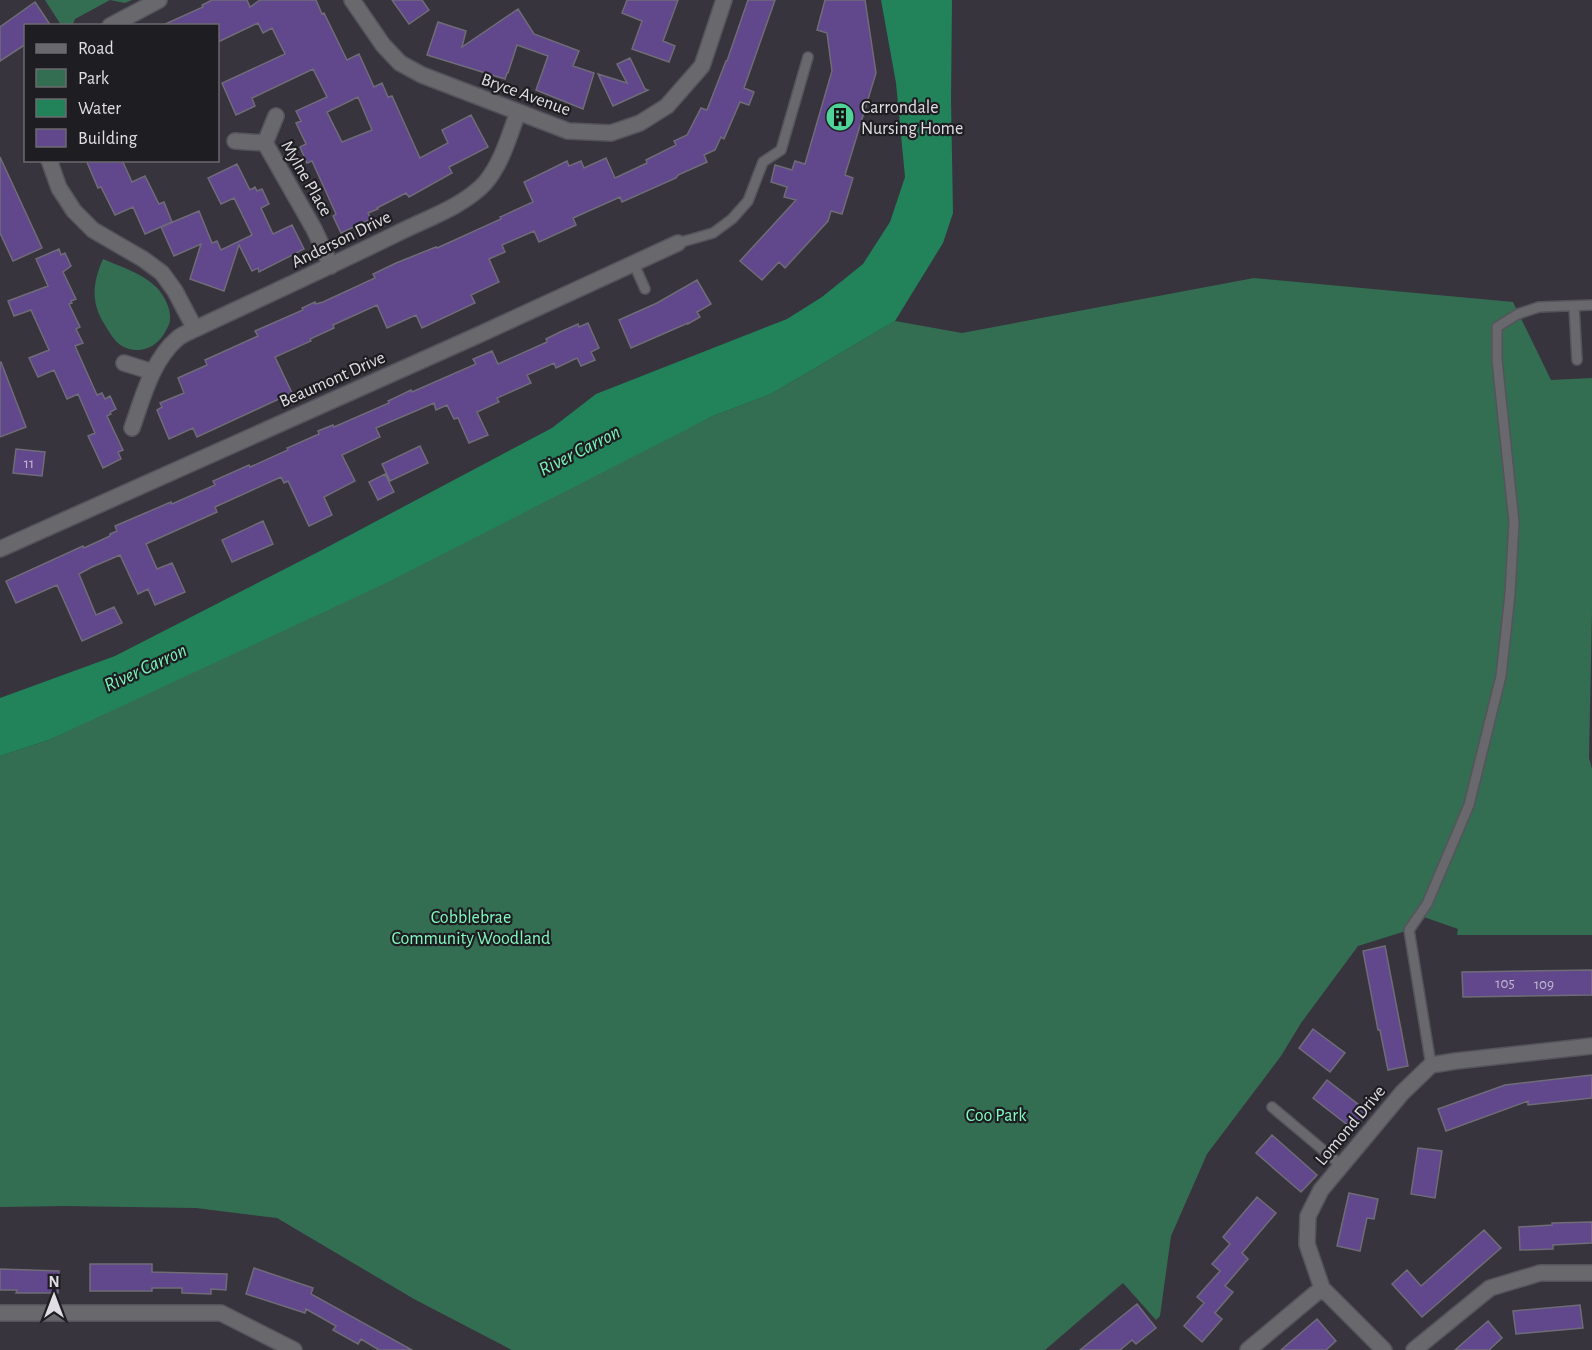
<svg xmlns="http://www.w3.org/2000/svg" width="1592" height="1350" viewBox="0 0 1592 1350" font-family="'Alegreya Sans',sans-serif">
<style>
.green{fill:#346e52}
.water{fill:#22825a}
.building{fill:#61488c;stroke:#6f6c77;stroke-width:1.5;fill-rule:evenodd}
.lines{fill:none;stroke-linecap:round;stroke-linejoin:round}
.service-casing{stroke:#55535c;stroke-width:12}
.minor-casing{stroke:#55535c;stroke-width:18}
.service{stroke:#69686d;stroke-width:9}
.minor{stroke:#69686d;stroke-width:15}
.labels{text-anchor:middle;stroke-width:4.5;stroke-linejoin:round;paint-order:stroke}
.number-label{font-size:15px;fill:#c0b8ce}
.street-label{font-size:18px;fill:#e0dee4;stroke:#1e1d21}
.poi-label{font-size:18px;fill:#e0dee4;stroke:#1e1d21;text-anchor:start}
.park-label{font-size:18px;fill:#80fabf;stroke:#1e1d21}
.water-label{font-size:20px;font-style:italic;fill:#79f3b8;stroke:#1e1d21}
</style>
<rect width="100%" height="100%" fill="#37343e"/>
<path class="green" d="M45,0H132L125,3L110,0L75,19L72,26L61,25Z
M103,259C121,267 145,274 159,290C165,298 171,309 170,320C170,324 167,328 165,332C157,348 138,355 122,346C115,342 109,332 105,325C90,302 93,282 103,259Z
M1254,278L1513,302L1551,380L1592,378V610L1589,758L1592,769V935H1457L1458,929L1421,916L1409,930L1358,946L1301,1023L1281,1056L1207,1154L1171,1236L1160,1316L1156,1320L1123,1283L1045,1350H512L414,1299L277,1218L196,1208L65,1206L0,1207V756L49,740L713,416L771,394L895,321L962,333Z"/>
<path class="water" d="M881,0H952L951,100L953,213L943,243L895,321L771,394L713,416L386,583L49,740L0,756V698L115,656L320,551L552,428L596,394L787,319L822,297L863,264L890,222L905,177L896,83Z"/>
<path class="building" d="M212,0H247L250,7L260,0H316L322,14L324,13L347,60L359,54L374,87L382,83L388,97L392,96L420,158L448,143L442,130L471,115L488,147L449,167L452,173L409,197L406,193L377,208L378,209L368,213L371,219L341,233L333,216L336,214L312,161L307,163L300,147L306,144L296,123L301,121L296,111L327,97L313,69L252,98L255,106L236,115L222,83L285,54L272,28L263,33L258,23L218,42V26H161L203,7L202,5ZM358,97L372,130L342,142L327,112Z
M392,0H422L429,10L409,24Z
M627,0H678L663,41L675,46L669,62L632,49L642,21L622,13Z
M748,0H775L744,88L754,92L749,105L740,102L724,139L721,137L715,150L704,155L707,162L678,175L676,178L622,202L620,197L573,218L576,225L539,242L534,231L502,245L505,252L489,259L499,282L471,295L475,303L422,328L416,315L387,328L377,305L333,325L334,328L310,339L311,341L275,357L292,393L197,437L193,428L169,439L157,410L162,407L160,403L184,393L178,378L207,365L205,360L258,336L255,331L303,310L302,308L315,302L316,304L323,302L375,278L373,274L396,263L436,247L437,248L501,219L500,217L533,202L524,182L553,168L567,161L569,166L581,161L584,168L606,158L615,178L647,163L646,160L676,145L674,141L687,135L701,108L707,110L726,61H727Z
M825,0H865L876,73L845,175L853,178L842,214L831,211L828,221L785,268L779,262L762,280L740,261L796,200L784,197L787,187L771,182L775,165L792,170L795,161L805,164L832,71L827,33L817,30Z
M35,2L51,26H26V44L0,61V27Z
M518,9L534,34L579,51L573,66L594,73L583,109L536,90L548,56L517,45L508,73H507L505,79L427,55L438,22L466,31L462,47Z
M630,58L645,89L648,90L613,106L598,74L627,83L617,64Z
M0,157L42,248L13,261L0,233Z
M86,160H122L132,182L145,176L159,204L164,202L172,222L145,234L133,207L115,215L101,187L98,188Z
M237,164L250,190L255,187L257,191L262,189L269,204L261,208L273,234L292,225L304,249L259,272L258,268L252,271L239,245L224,291L190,279L201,244L174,256L161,227L199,211L212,243L217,241L221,250L252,235L234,198L221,204L208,178Z
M59,249L61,255L65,253L71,266L63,272L76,299L71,301L72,303L69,304L80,327L76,329L83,343L75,346L97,395L102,393L105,399L110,396L116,409L110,412L111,414L107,416L123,450L118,452L121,459L103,468L88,436L95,433L78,394L67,399L54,370L38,377L29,358L49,350L31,310L14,316L8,301L48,286L36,259Z
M697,280L711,304L697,312L700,317L688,324V323L631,348L619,320L657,303Z
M588,323L599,348L591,352L595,360L581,366L577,358L556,368L554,363L527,375L531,383L497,398L499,402L477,412L488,435L469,443L458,418L454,419L447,405L436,410L434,403L376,428L380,437L342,455L355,481L324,497L332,515L309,526L288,481L284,483L281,477L215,507L217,512L146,544L157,569L172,563L185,592L155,605L148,589L138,594L120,555L92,567L79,574L96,615L114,607L122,623L82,641L57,585L16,603L6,581L83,546L84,548L110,536V534L117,531L115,526L171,502L172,504L215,485L213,481L249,465L250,467L288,450L287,448L319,434L318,431L333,425L334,427L389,403L388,401L411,390L412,392L476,364L473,359L492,351L498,364L547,342L546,339L560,332L578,324L579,327Z
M1,362L26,427L0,437V363Z
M420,446L428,463L390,481L382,464Z
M16,449L45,452L42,476L13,473Z
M385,474L394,492L378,500L369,482Z
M263,521L273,544L232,562L222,540Z
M1385,946L1408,1066L1388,1070L1380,1030H1378L1363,951Z
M1592,970V995L1463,997L1462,972Z
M1313,1029L1345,1053L1330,1072L1299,1048Z
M1592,1075V1098L1528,1105V1101L1446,1131L1438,1109L1505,1085Z
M1327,1080L1368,1112L1354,1130L1313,1098Z
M1272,1135L1317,1175L1301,1192L1256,1153Z
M1418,1148L1442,1151L1435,1198L1411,1194Z
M1349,1193L1378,1199L1374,1219L1367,1218L1360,1251L1337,1246Z
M1257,1197L1276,1213L1242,1253L1248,1259L1225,1286L1233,1292L1215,1313L1222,1319L1202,1342L1184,1326L1204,1303L1197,1297L1220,1271L1212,1264L1230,1244L1223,1237Z
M1592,1222V1243L1553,1245V1249L1520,1250L1519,1227L1552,1225V1223Z
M1484,1230L1501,1248L1422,1317L1392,1284L1407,1270L1421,1286Z
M90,1264H152V1272L227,1274L226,1290L211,1289V1294L182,1293V1288H152V1291H90Z
M254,1268L313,1288L311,1294L412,1350H379L361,1339L358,1344L333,1330L336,1326L306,1309L305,1313L246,1294Z
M0,1269L59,1271L58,1293H16L17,1290H0Z
M1137,1304L1156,1328L1136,1344L1132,1340L1120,1350H1080Z
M1580,1305L1583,1328L1516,1334L1513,1311Z
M1317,1319L1336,1341L1326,1350H1281Z
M1488,1321L1502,1338L1489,1350H1455Z"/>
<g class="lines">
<g class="service-casing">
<path id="service" d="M678,243L713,233L732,219L748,201L763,162L781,150L808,57
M634,264L645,289
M1574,306L1577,360
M1431,1065L1409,930L1427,904L1469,805L1501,676L1510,594L1514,522L1497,360V327L1518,314L1539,307L1592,305
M1272,1107L1341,1165"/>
</g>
<g class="minor-casing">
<path id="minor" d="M352,0L383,45L400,63L422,75L568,131L611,133L640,123L667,106L702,66L724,0
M110,26L159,0
M235,141L265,143L276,116
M265,143L314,229L331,266
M49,160L59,188L74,211L93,230L143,259L162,273L175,291L195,329
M124,363L153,372
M132,428C143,397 152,360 178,338C183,334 189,332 195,329C263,297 331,266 398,233C426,219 464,206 485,183C502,163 509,136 518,112
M0,549L474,337L678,243
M0,1313H221L294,1350
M1248,1350L1322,1288
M1384,1350L1322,1288L1307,1244L1308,1216L1321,1190L1402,1093L1431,1065L1456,1061L1592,1046
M1414,1350L1490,1288L1540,1273H1592"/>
</g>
<use href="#service" class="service"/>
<use href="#minor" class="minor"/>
</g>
<defs>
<g id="building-disc" transform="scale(1.5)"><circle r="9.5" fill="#50d398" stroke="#1e1d21"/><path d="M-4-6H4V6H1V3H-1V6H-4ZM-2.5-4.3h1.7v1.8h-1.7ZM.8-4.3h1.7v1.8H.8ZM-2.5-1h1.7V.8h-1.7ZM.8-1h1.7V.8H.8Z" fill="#111"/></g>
</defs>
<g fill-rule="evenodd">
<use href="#building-disc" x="840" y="117"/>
</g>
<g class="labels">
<g class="number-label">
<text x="29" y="468">11</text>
<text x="1505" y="988">105</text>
<text x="1544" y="989">109</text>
</g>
<g class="street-label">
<text transform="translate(526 94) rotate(20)" y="6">Bryce Avenue</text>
<text transform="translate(307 178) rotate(60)" y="6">Mylne Place</text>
<text transform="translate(341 239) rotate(-26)" y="6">Anderson Drive</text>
<text transform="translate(332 379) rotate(-24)" y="6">Beaumont Drive</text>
<text transform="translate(1350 1125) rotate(-50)" y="6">Lomond Drive</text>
</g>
<g class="poi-label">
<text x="861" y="113">Carrondale<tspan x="861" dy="21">Nursing Home</tspan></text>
</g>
<g class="park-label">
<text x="471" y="923">Cobblebrae<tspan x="471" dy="21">Community Woodland</tspan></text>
<text x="996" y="1121">Coo Park</text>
</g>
<g class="water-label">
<text transform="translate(579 450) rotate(-27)" y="7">River Carron</text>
<text transform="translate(145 667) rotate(-25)" y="7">River Carron</text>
</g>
</g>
<rect x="24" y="24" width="195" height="138" fill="#1e1d21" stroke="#6c6a6f" stroke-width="1.5"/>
<rect x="36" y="44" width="30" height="9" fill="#69686d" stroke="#6c6a6f" stroke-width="1.5"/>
<text x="78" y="54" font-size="18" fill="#e0dee4">Road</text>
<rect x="36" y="69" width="30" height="18" fill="#346e52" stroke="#6c6a6f" stroke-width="1.5"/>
<text x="78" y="84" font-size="18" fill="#e0dee4">Park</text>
<rect x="36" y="99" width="30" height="18" fill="#22825a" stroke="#6c6a6f" stroke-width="1.5"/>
<text x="78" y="114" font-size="18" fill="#e0dee4">Water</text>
<rect x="36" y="129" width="30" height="18" fill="#61488c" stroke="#6c6a6f" stroke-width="1.5"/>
<text x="78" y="144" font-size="18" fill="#e0dee4">Building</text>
<g transform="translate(54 1296)" stroke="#1e1d21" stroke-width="4.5" paint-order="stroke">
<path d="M0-4.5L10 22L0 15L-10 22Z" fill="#e0dee4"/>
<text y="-9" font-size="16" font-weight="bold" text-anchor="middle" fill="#e0dee4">N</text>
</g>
</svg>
